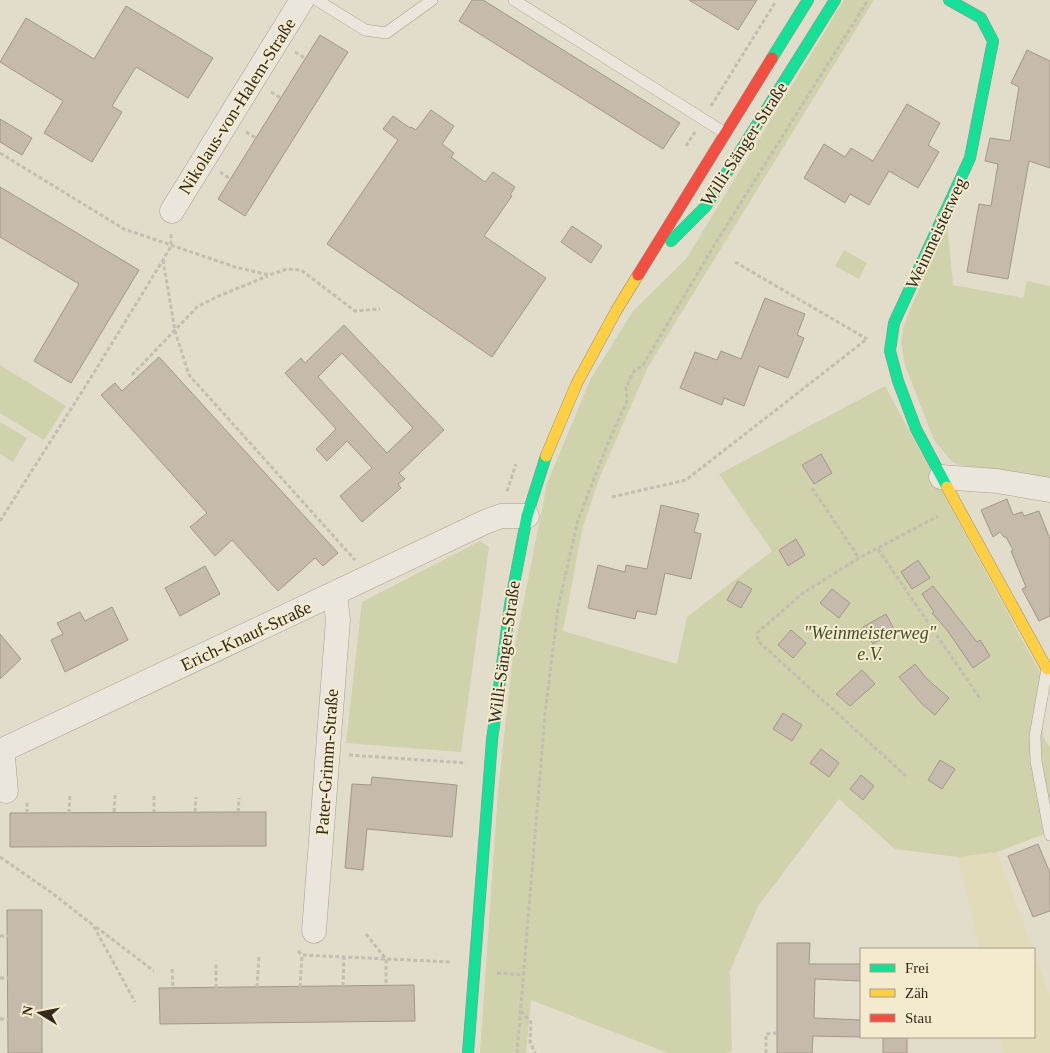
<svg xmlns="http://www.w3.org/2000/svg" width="1050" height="1053" viewBox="0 0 1050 1053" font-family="Georgia,serif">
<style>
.farmland{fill:#e2dbba}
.green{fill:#d0d2ac}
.building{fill:#c5baab;stroke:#a29789;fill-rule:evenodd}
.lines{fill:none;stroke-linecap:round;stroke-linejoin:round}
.lane-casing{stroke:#a7a093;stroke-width:12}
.street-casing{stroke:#a7a093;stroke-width:25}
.fast-casing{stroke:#969083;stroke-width:12}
.slow-casing{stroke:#969083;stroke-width:12}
.jam-casing{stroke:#969083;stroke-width:12}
.path{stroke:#c3bdb2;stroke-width:3;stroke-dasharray:4 2.5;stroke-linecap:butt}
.lane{stroke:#eae6db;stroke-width:11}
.street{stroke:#eae6db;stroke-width:24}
.fast{stroke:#16e098;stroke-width:11}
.slow{stroke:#ffcf43;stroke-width:11}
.jam{stroke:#f24e42;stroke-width:11}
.labels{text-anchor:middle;stroke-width:4;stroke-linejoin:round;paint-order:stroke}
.street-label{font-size:18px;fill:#34291c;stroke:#f4ebce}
.park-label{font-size:18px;font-style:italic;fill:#435023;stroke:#f4ebce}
</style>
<rect width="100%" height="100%" fill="#e2dcca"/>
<path class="farmland" d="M997,852L1033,949H979L958,857Z
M1034,952L1050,996V1053H1003L999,1037H1034Z"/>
<path class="green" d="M844,0H874L648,367L599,479L582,530L563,631L677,664L687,617L772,551L719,474L885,386L1042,676L1043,737L1050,747V832L997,852L958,857L895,849L839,799L758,906L730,971L732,1051L727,1053H668L531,1000L526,1053H480L498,792L513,655L547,484L590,380L633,311L686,259Z
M947,222L953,285L1023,298L1027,281L1050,286V487L978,472L952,462L934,440L905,365L901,343L904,325Z
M844,250L867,263L859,279L835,266Z
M0,365L66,406L44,440L0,413Z
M0,422L27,438L13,462L0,454Z
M480,541L489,547L461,752L346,743L362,602Z"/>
<path class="building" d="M472,0H483L680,123L663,149L459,21Z
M689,0H757L738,30Z
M126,6L213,58L188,98L136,67L112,106L122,112L92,162L44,133L63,101L0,62L26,18L94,59Z
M320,35L348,52L245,216L218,199Z
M1027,50L1050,61V168L1029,161L1008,279L967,272L979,204L991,206L998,164L985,161L990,138L1010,141L1019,87L1011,83Z
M907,104L940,123L928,145L939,152L918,188L889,171L869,205L850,194L845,203L804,178L824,144L845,157L851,148L873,161Z
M431,110L454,126L442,144L454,153L451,157L485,182L493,172L515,187L510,195L512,196L484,236L546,278L492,357L327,244L398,140L383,129L393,116L410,128L411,127L416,130Z
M0,119L32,138L22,155L0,142Z
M0,187L139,270L71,383L34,361L79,284L0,237Z
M572,226L602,246L591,263L561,242Z
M765,298L805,314L797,335L804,338L788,378L759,366L744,406L724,398L722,405L680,388L695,352L717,360L721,351L741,359Z
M344,325L444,430L399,473L405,479L398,484L401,488L362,522L340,496L372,468L347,441L327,461L316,449L336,429L285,373L301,358L305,363ZM342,353L413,428L387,453L318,377Z
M159,357L338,553L323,566L315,558L278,591L232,540L215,556L190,527L207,513L101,395L115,383L122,391Z
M821,454L832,473L814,484L802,465Z
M1007,499L1013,515L1022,512L1024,516L1039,511L1050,539V616L1039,621L1022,589L1026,587L1011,551L1013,550L1006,537H1004L1000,532L993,537L981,510Z
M661,505L699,514L694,532L701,534L691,579L665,573L656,615L637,611L635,619L588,608L598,565L625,572L626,565L647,569Z
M796,539L805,555L788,566L779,550Z
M918,560L930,578L912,589L901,572Z
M205,566L220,594L180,616L165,588Z
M738,581L752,589L741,608L727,600Z
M933,586L977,642L980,640L990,656L973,668L947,630L932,613L934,612L922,594Z
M832,589L850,603L839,618L820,603Z
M112,607L128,640L65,672L51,640L63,634L57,623L80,612L85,621Z
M886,614L895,631L873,644L863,627Z
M791,630L806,643L793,658L778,645Z
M0,634L21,659L0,679Z
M915,664L926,678L949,698L935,715L922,704L899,677Z
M862,670L875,684L850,706L836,694Z
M783,713L802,725L792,741L773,729Z
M821,749L839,763L829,777L810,763Z
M940,760L955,769L942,789L928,780Z
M861,775L874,786L863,800L850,789Z
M372,777L457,785L452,837L367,829L363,870L345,868L352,784L371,785Z
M238,812H266V846L10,847V813Z
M1038,844L1050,873V911L1033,917L1008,856Z
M7,910H42V1053H8Z
M777,943H810L809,964H861V981L815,979L814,1018L861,1020V1037L813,1036L812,1053H777Z
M414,985L415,1021L160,1024L159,988Z
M883,1037H907V1053H883Z"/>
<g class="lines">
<g class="lane-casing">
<path id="lane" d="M317,0L365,30L386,33L432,0
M514,0L725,133
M1047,669L1035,736L1036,761L1050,835"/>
</g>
<g class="street-casing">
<path id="street" d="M172,211L302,0
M941,477L997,481L1050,490
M6,791L3,758L5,749L485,522L501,516H527
M314,931L338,620L335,594"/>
</g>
<g class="fast-casing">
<path id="fast" d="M772,58L808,0
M671,241L706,206L835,0
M947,487L916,429L898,381L890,351L894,323L970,158L993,41L981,18L949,0
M468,1053L492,740L510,605L527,516L546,456"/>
</g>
<g class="slow-casing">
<path id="slow" d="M546,456L577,383L616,311L638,275
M947,487L1047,669"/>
</g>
<g class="jam-casing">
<path id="jam" d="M638,275L772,58"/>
</g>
<path class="path" d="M295,52L305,58
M271,92L281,98
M711,106L776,1
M246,132L256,138
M686,146L695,132
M0,153L124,229L235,267L269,275L287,269L301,270L355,311L380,309
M220,172L230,179
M163,260L175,331L189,375L355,560
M735,262L867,339
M132,375L198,306L221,295L268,276
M812,488L859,558
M507,491L516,464
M612,497L686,480L867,339
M0,521L90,379L163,260L171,246V233
M878,549L981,700
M349,755L466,763
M906,776L758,641L757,633L803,593L859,558L938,516
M154,796V812
M114,812L115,795
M195,812L196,797
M238,812L239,798
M27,813V801
M69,813L70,794
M0,857L52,893L93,925L135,1002
M96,927L154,971
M366,934L386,959V985
M0,936H8
M298,951L302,955L451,962
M172,969L173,988
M497,973L523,975
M0,978H8
M343,986L344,957
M257,987L259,957
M300,987L302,955
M216,988V962
M521,1011L531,1022L530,1042L535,1053
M0,1019H8
M517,1053L545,714L558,608L578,520L606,448L627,401L626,388L633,372L643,365L718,239L868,0
M766,1053V1034L777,1033"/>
<use href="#lane" class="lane"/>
<use href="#street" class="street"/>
<use href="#fast" class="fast"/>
<use href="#slow" class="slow"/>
<use href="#jam" class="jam"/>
</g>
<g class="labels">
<g class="street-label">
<text transform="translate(237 106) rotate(-58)" y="6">Nikolaus-von-Halem-Straße</text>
<text transform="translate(744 144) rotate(-57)" y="6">Willi-Sänger-Straße</text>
<text transform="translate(936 233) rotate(-65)" y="6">Weinmeisterweg</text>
<text transform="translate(246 636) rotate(-25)" y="6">Erich-Knauf-Straße</text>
<text transform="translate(504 652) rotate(-82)" y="6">Willi-Sänger-Straße</text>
<text transform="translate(327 762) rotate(-86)" y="6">Pater-Grimm-Straße</text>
</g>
<g class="park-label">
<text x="870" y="639">"Weinmeisterweg"<tspan x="870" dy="21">e.V.</tspan></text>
</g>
</g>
<rect x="860" y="948" width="175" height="90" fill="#f4ebce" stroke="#a79d87"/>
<rect x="870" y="964" width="25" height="8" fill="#16e098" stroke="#a79d87"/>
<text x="905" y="973" font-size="15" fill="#34291c">Frei</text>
<rect x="870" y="989" width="25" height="8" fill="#ffcf43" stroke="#a79d87"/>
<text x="905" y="998" font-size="15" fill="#34291c">Zäh</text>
<rect x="870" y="1014" width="25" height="8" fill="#f24e42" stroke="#a79d87"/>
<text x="905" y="1023" font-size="15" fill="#34291c">Stau</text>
<g transform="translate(40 1013) rotate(280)" stroke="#f4ebce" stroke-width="4" paint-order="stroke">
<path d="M0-4L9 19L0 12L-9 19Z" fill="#34291c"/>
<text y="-8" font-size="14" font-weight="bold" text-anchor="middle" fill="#34291c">N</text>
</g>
</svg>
